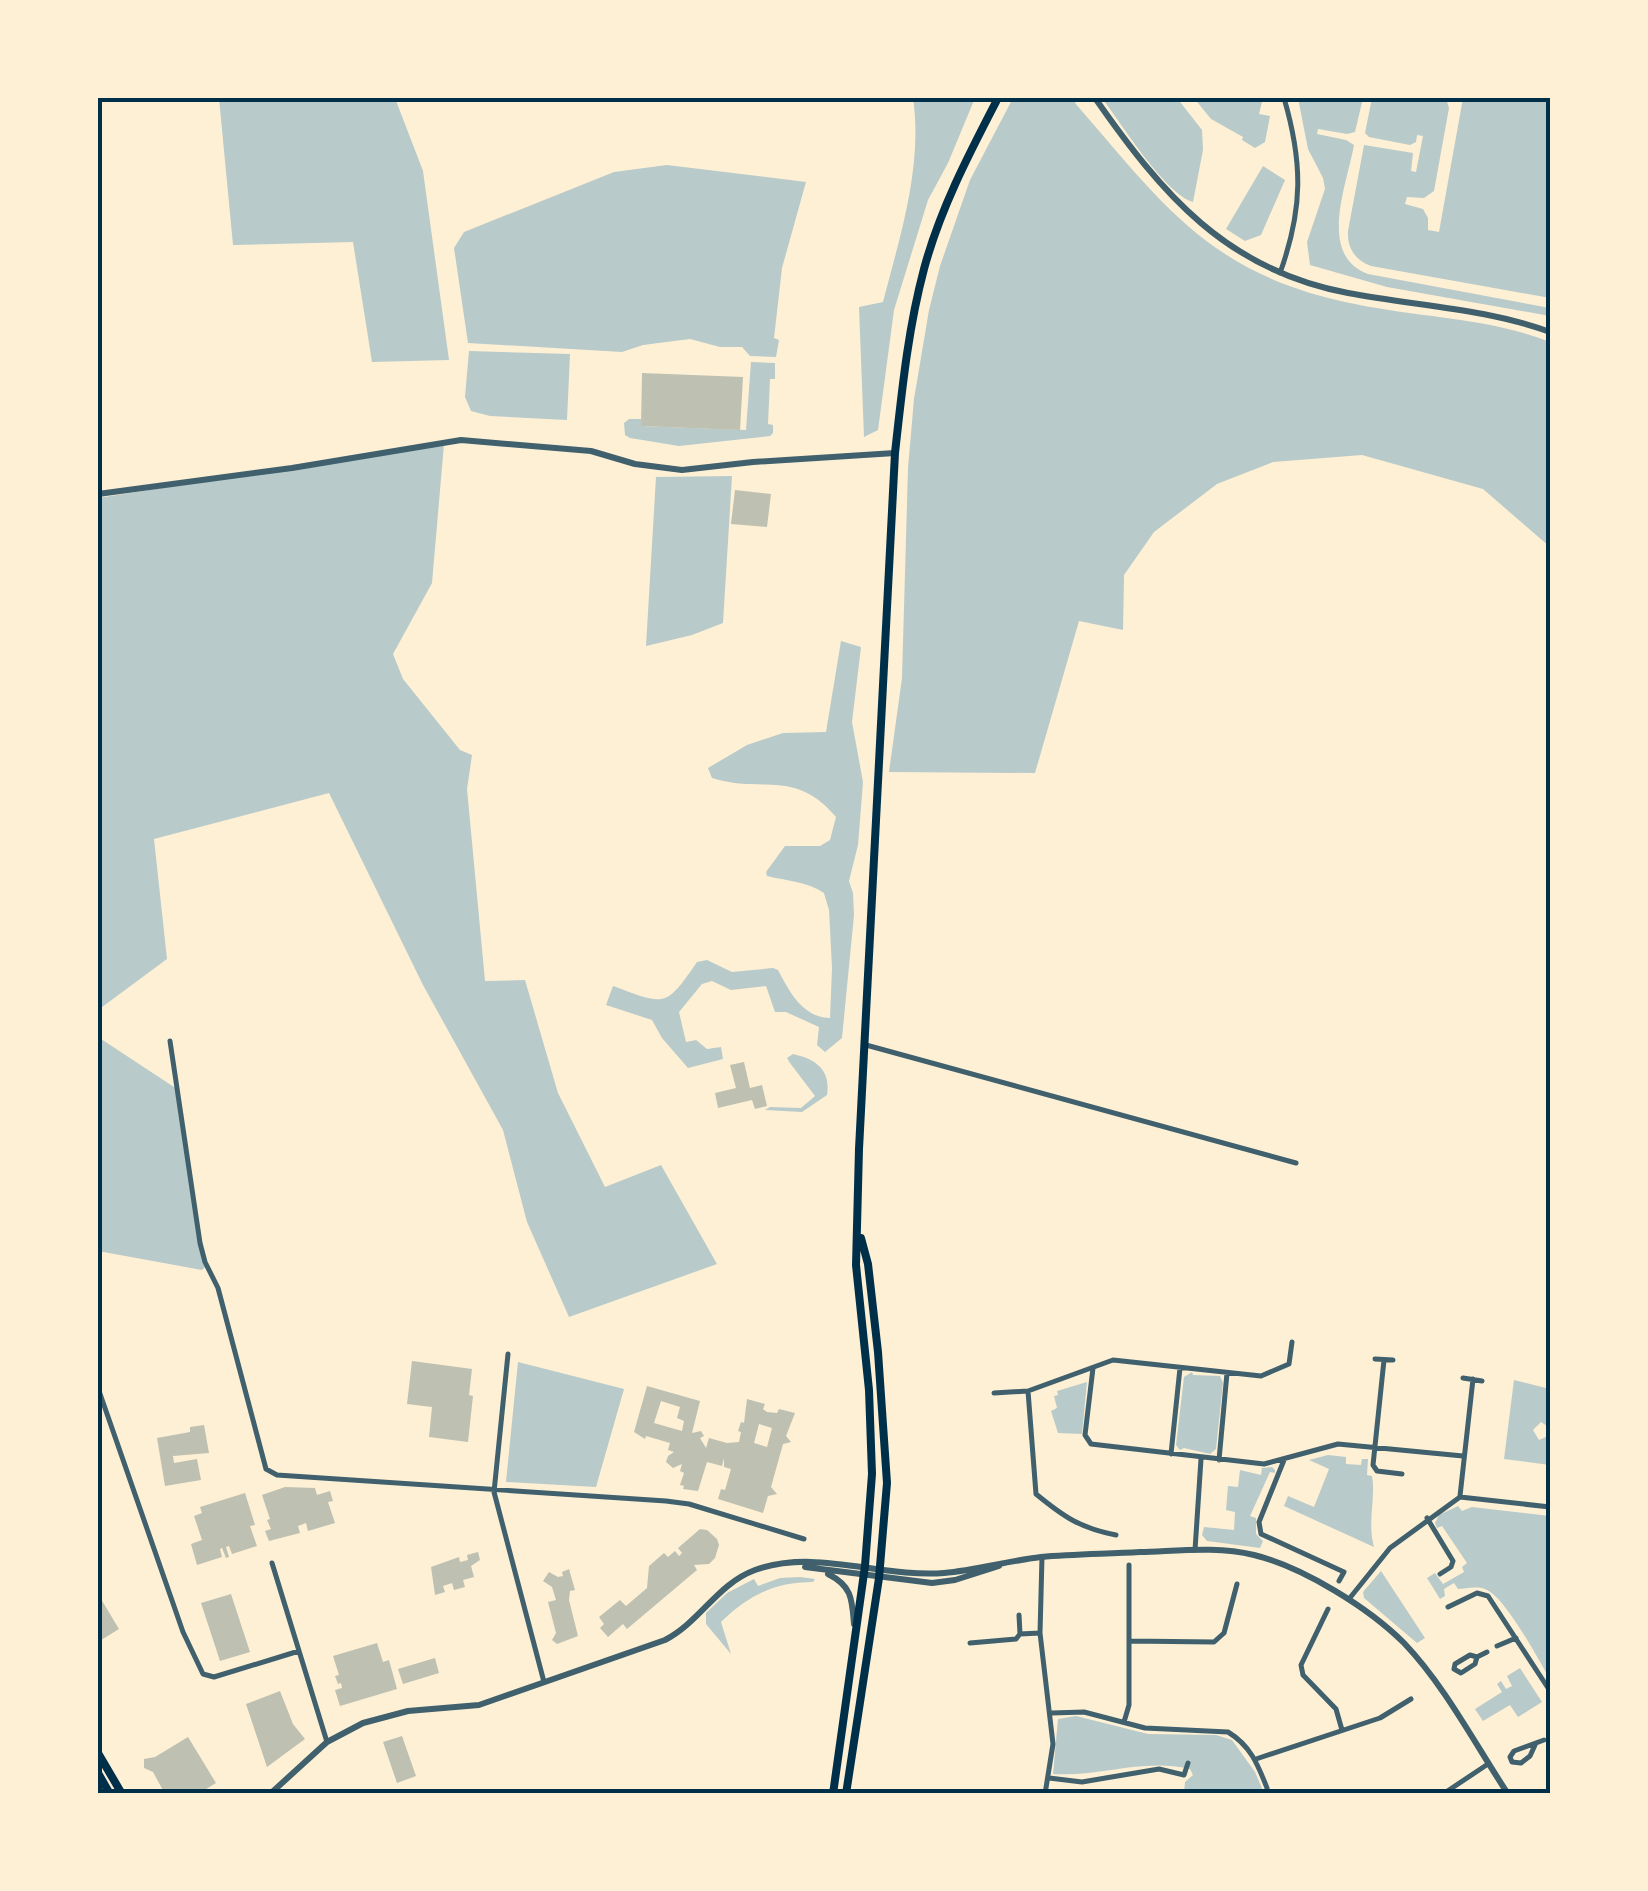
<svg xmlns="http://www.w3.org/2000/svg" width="1648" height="1891" viewBox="0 0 1648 1891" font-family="'Libre Baskerville',serif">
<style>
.green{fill:#b9caca}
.building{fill:#bec0b2;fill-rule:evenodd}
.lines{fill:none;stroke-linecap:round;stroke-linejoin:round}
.minor{stroke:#3f606c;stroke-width:5}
.tertiary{stroke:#3f606c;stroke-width:6}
.secondary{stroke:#003049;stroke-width:8}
.neatline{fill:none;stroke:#003049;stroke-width:4}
</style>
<rect width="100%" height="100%" fill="#fdf0d5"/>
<path class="green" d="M219,98H395L423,171L449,360L372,362L353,242L233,245Z
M913,98H975L948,163L928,200L894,310L878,430L864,437L859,307L883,302C900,236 923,166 913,98Z
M1013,98H1079L1075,103C1166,208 1211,275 1355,304C1421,318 1486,317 1550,342V547L1483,489L1362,455L1273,462L1217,484L1154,532L1124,575L1123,630L1079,621L1035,773L889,772L902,678L908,468L914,399L929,310L940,266L970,180Z
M1102,98H1177L1202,130L1203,150L1193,202C1165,194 1121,123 1102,98Z
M1194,98H1263L1259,114L1270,116L1265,142L1255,148L1242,140L1243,137L1211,119Z
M1298,98H1363L1355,132L1347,134L1318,129L1317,134L1346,140L1354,145C1347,185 1317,255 1368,274L1550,308V316L1387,287L1310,265L1307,242L1325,189L1323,178L1308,149Z
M1372,98H1446L1449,108L1434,191L1424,198L1407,197L1405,204L1423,209L1428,218V230L1439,232L1463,98H1550V298L1371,266C1355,260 1347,248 1348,231L1364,145L1413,153L1411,171L1416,172L1423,136L1417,135L1416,142L1410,145L1369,137L1365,133Z
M667,165L806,182L782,268L774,338L779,340L776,357L750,356L742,347H720L690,339L643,345L622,352L468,343L454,248L464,232L614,172Z
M1263,166L1285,180L1261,235L1245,241L1226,229Z
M469,351L570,354L567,420L490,416L471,411L465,397Z
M751,362L775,363V379H770L768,424L773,425V433L770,436L679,446L630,438L625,435L624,423L629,419H641V426L746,430Z
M444,444L432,583L393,654L403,679L460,750L472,755L467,789L485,981L525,980L558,1093L605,1187L661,1165L717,1264L569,1317L527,1222L503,1130L423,985L329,793L154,839L167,959L98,1010V498Z
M732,476L723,623L692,635L646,646L656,477Z
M841,641L861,647L852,722L863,782L858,845L849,881L853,893L854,915L842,1038L825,1052L817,1045L819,1027L786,1012H775L766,986L731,990L712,981L702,984L679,1012L686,1042L696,1040L707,1049L721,1047L723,1059L688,1068L662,1038L652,1020L606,1005L613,986C665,1005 665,1009 697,962L707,960L732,972L773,968L778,970C789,991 803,1018 830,1018L832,968L829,910L824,893C806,881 787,881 767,876L766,872L785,846H820L830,840L836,817C795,768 762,794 712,778L708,768L747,745L783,733L826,732Z
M98,1037L177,1089L206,1266L202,1270L98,1251Z
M793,1054C816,1059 831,1070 827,1095L802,1112L765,1110L770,1107L801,1108L815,1096L790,1063L787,1058Z
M518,1362L624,1389L596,1487L506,1482Z
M1192,1372L1193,1375L1220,1376L1223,1383L1216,1449L1210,1454L1184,1448L1180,1450L1176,1445L1184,1377Z
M1514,1380L1550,1389V1428L1541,1422L1533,1430L1539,1440L1550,1435V1465L1504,1459Z
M1087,1382L1082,1434L1058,1433L1051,1411L1057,1408L1054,1396L1058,1395L1057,1391Z
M1328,1455L1346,1457V1464L1361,1465L1362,1459H1368L1367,1475L1372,1476C1376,1497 1367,1523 1374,1547L1284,1506L1288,1496L1314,1507L1329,1469L1309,1460Z
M1262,1468L1272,1467L1275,1470V1473L1270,1472L1250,1516L1256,1518V1534L1263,1541L1260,1548L1207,1541L1202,1535L1204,1527L1234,1530L1235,1512L1226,1510L1228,1486L1238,1487L1240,1470L1261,1475Z
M1458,1506L1462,1511L1472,1507L1550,1516V1679C1537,1657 1506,1599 1487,1590C1478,1585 1465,1589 1458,1589L1454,1583L1444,1589L1445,1596L1440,1599L1427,1578L1435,1573L1443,1584L1464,1572L1462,1567L1467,1563L1442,1526L1437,1528L1435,1523L1439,1515Z
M1381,1571L1425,1638L1417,1643L1364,1598L1363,1592Z
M800,1577L815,1579L813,1582C775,1582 749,1595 721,1622L731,1654L706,1624V1613L727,1593L754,1579L758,1586L780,1578Z
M1520,1668L1542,1702L1518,1717L1510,1705L1483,1721L1475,1709L1502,1692L1497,1684L1501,1681L1506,1689L1512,1686L1507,1676Z
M1076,1716L1148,1734L1216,1735L1232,1740L1255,1772L1264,1793H1184L1185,1782L1193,1775L1190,1769C1141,1758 1102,1777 1053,1774L1058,1719Z"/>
<path class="building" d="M642,373L743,377L740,430L641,426Z
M735,490L771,494L767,527L731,524Z
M744,1062L750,1088L762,1085L767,1106L755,1109L752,1100L718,1108L715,1093L736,1088L730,1065Z
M412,1361L472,1369L469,1395L473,1396L468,1442L429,1437L432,1407L407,1404Z
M647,1386L700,1401L692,1433L701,1431L704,1436L700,1438L706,1448L709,1438L727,1443L739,1442L741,1432L738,1431L741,1422L744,1423L747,1399L765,1404L763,1409L767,1412L777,1413L779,1409L795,1413L786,1436L791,1442L783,1444L771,1487L777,1494L768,1496L763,1513L718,1499L721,1489L725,1490L731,1469L724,1467V1458L722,1466L707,1462L698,1491L683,1489L684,1486L680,1485L684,1473L680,1471L682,1464L673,1468L666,1462L668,1456L674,1452L668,1450L670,1443L646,1436L645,1439L634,1432ZM661,1401L680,1407L677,1418L684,1421L682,1431L654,1423ZM759,1424L772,1428L767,1447L754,1443Z
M204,1425L209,1453L173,1456L174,1463L197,1459L201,1480L165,1486L157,1438L190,1432V1427Z
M285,1487L315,1488L317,1495L330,1491L333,1501L328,1502L335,1523L308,1531L306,1523L298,1526L300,1533L269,1541L265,1531L271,1529L267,1520L270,1519L262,1495Z
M245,1493L255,1525L250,1526L257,1546L232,1554L229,1546L226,1547L229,1557L226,1558L222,1548L220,1549L222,1557L197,1565L191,1544L202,1540L194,1516L202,1513L200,1507Z
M700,1529L707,1530L717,1539L719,1545L715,1558L709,1564L694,1565L697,1570L627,1629L623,1624L608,1637L600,1628L604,1624L599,1617L620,1600L626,1606L647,1588L649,1566L664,1553L668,1557L675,1551L679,1556L682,1553L678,1548Z
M478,1552L480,1560L471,1566L474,1577L463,1580L465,1587L454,1590L452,1583L443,1586L445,1592L435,1595L431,1567L459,1557L460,1562L468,1560L467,1555Z
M569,1569L575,1590L570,1591L569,1600L578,1636L557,1644L552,1640L556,1633L548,1602L556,1600L552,1587L543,1581L549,1572L558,1577L563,1576L562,1572Z
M98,1594L119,1629L98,1642Z
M231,1594L250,1652L220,1661L201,1603Z
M377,1643L383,1662L389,1660L397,1689L340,1706L335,1690L342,1688L341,1683L338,1684L335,1676L339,1675L333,1656Z
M435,1658L439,1673L403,1684L398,1669Z
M280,1691L293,1724L305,1739L267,1767L246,1704Z
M402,1736L416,1776L397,1783L383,1742Z
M188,1737L216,1783L198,1794H165L153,1772L144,1768V1759L155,1757Z"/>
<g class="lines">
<path class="minor" d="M1280,273C1303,209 1303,163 1284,98
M170,1041L200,1243L205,1262L218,1288L266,1469L277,1475L666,1501L689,1504L804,1539
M866,1045L1296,1163
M508,1354L494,1492L544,1682
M1375,1359L1393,1360
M1384,1360L1373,1465L1377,1471L1402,1474
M1093,1368L1085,1435L1091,1444L1264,1464L1338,1444L1463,1456
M1463,1378L1482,1381
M98,1388L183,1632L203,1674L214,1677L299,1651
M1028,1391L1036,1494C1064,1517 1080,1528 1116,1535
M994,1393L1028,1391L1113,1360L1261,1376L1289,1364L1292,1342
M1171,1454L1180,1368
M1219,1460L1227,1373
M1284,1460L1259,1522L1261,1534L1344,1572L1339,1581
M1460,1496L1473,1379
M1460,1497L1550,1507
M1427,1518L1453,1561L1451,1567L1440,1574
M1195,1550L1201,1459
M1042,1557L1040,1633L1053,1744L1045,1794
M272,1563L327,1742
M1349,1599L1390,1548L1460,1497
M1448,1607L1477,1593L1488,1596L1550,1691
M1328,1609L1301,1665L1303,1675L1336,1709L1342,1730
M1019,1615L1020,1634
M1129,1641L1214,1642L1224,1633L1237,1584
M970,1643L1016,1639L1020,1634L1040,1633
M1497,1646L1516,1638
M1477,1657L1475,1664L1461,1673L1454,1669L1455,1664L1470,1655L1477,1657L1487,1652
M1052,1713L1084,1712L1145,1728L1228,1732C1251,1746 1258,1765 1267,1788
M1124,1722L1129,1705V1565
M1535,1745L1530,1756L1521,1763L1512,1762L1510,1757L1514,1751L1544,1740
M1256,1759L1380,1718L1411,1699
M1049,1778L1082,1782L1159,1769L1184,1775L1188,1763
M1443,1794L1488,1764"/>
<path class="tertiary" d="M1095,98C1162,194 1226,270 1348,293C1416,306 1484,308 1550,332
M98,494L292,468L461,440L591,451L635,464L682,470L753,462L895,453
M805,1567L932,1583L955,1580L999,1566
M828,1574C852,1586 852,1599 854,1624
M270,1794L327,1742L363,1723L408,1711L479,1705L665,1640C700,1622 717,1584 755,1570C816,1548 881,1578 944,1573C976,1570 1008,1561 1041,1557C1074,1554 1107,1554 1140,1552C1178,1551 1217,1546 1254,1555C1303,1567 1369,1608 1404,1643C1445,1686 1475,1744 1508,1794"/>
<path class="secondary" d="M98,1753L122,1794
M98,1773L110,1794
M833,1794L865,1566L872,1474L869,1390L856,1265L859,1149L895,453C902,390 908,329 924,269C940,209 970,152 998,98
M846,1794L879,1578L887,1483L878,1352L868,1264L861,1238"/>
</g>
<rect width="1648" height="1891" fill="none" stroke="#fdf0d5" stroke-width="200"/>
<rect x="100" y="100" width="1448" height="1691" class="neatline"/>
</svg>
